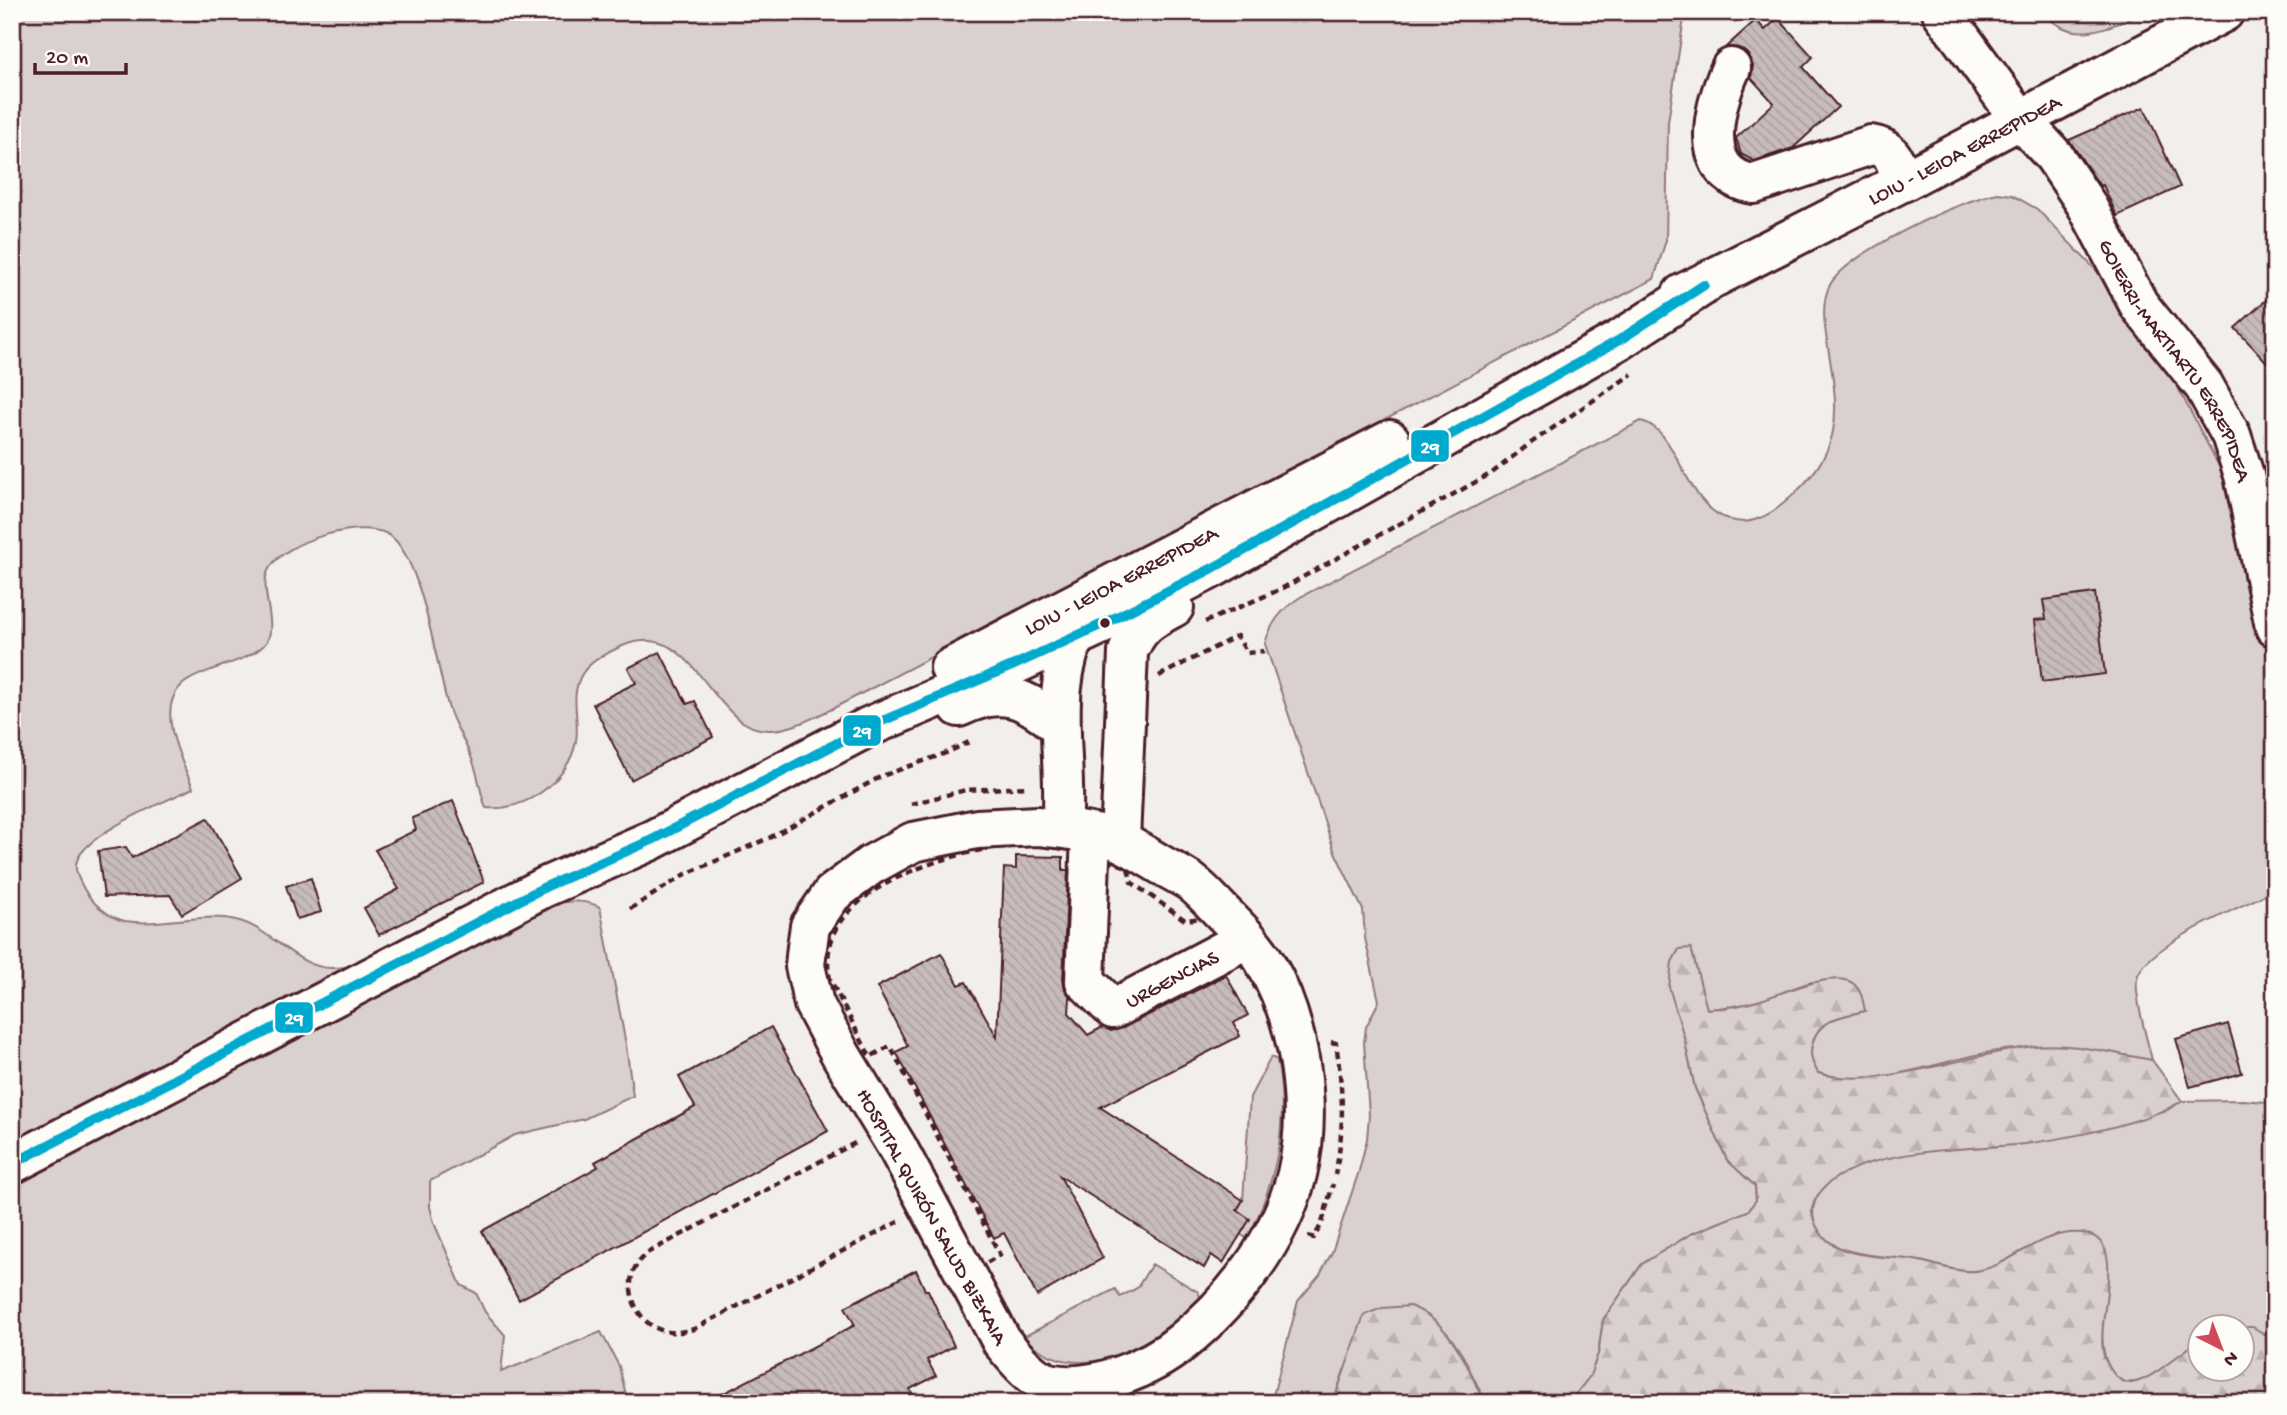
<svg xmlns="http://www.w3.org/2000/svg" width="2287" height="1415" viewBox="0 0 2287 1415" font-family="'Gochi Hand',sans-serif">
<style>
.green{fill:#d9d0cf;stroke:#92787d;stroke-width:2}
.forest{fill:url(#forest-firs);stroke:#92787d;stroke-width:2}
.building{fill:url(#building-back-hatch);stroke:#4a1f2b;stroke-width:2}
.lines{fill:none;stroke-linecap:round;stroke-linejoin:round}
.minor-casing{stroke:#4a1f2b;stroke-width:44}
.major-casing{stroke:#4a1f2b;stroke-width:44}
.path{stroke:#4a1f2b;stroke-width:4.5;stroke-dasharray:7 5;stroke-linecap:butt}
.minor{stroke:#fdfcf7;stroke-width:38}
.major{stroke:#fdfcf7;stroke-width:38}
.bus-1-casing{stroke:#fdfcf7;stroke-width:16}
.bus-1{stroke:#00a9ce;stroke-width:10}
.bus-dot{fill:#4a1f2b;stroke:#fdfcf7;stroke-width:2.5}
.labels{text-anchor:middle;stroke-width:5;stroke-linejoin:round;paint-order:stroke}
.street-label{font-size:21px;fill:#4a1f2b;stroke:#fdfcf7}
.line-badge{stroke:#fdfcf7;stroke-width:2.5}
.badge-label{font-size:19px;text-anchor:middle;font-weight:bold;fill:#fff}
</style>
<defs>
<pattern id="forest-firs" width="22" height="20" patternUnits="userSpaceOnUse" patternTransform="scale(1.75)"><rect width="22" height="20" fill="#d9d0cf"/><path d="M5 1l3.5 6h-7zM16 11l3.5 6h-7z" fill="#bcb2b2"/></pattern>
<pattern id="building-back-hatch" width="6" height="6" patternUnits="userSpaceOnUse" patternTransform="scale(1.75)"><rect width="6" height="6" fill="#c8bbbb"/><path d="M-1 5l2 2M0 0l6 6M5-1l2 2" fill="none" stroke="#ada0a1"/></pattern>
</defs>
<rect width="100%" height="100%" fill="#f2efeb"/>
<filter id="ink" filterUnits="userSpaceOnUse"><feTurbulence type="fractalNoise" baseFrequency=".0143" numOctaves="2"/><feDisplacementMap in="SourceGraphic" scale="14" xChannelSelector="R" yChannelSelector="G"/><feConvolveMatrix kernelMatrix="1 2 1 2 8 2 1 2 1" color-interpolation-filters="sRGB"/></filter>
<g filter="url(#ink)">
<path class="green" d="M12,12H1685L1668,122L1666,240L1654,279L830,710C812,718 791,730 770,730C709,732 696,612 620,647C607,653 590,661 582,674C569,696 580,718 576,741C569,781 525,812 486,808C480,793 479,777 473,762C467,744 455,727 449,709C436,667 424,567 393,538C369,515 278,541 267,573C260,593 280,629 264,645C253,656 236,661 222,666C209,671 194,675 183,684C154,709 182,760 193,788C167,801 79,835 76,865C75,873 80,882 84,889C92,903 109,918 125,921C162,927 199,912 236,920C272,928 297,970 334,968C375,966 404,954 442,941C479,929 516,917 552,904C569,901 584,899 600,907L626,1045L633,1096L584,1119L515,1135L430,1181V1207L434,1223L461,1285L476,1293L485,1312L505,1335L501,1372L601,1332L619,1366L628,1403H12Z
M2043,12H2146C2109,26 2074,48 2043,12Z
M1998,193L2012,195L2037,209L2116,291L2173,378L2234,495L2268,509L2275,506V890C2243,906 2151,943 2138,975C2132,989 2148,1043 2152,1060C2124,1056 2095,1048 2067,1047C2045,1046 2019,1048 1997,1051C1939,1060 1877,1090 1818,1073C1811,1061 1809,1055 1813,1041C1820,1018 1844,1016 1865,1011L1812,982C1793,987 1776,996 1758,1001C1741,1006 1724,1008 1706,1009L1691,948L1684,1037L1695,1088L1727,1160L1755,1186L1756,1200L1748,1211L1691,1234L1642,1264L1603,1320L1598,1354L1590,1376L1569,1403H1486L1463,1356L1448,1334L1344,1370L1333,1403H1271L1298,1301L1320,1275L1332,1252L1359,1171L1367,1139L1369,1115L1364,1043L1366,1027L1379,1001L1365,938L1363,910L1334,850L1265,644C1270,623 1284,607 1302,596L1641,421C1679,429 1684,508 1731,520C1750,526 1770,515 1784,503C1849,448 1838,409 1826,335C1823,317 1822,298 1831,283C1852,251 1960,200 1998,193Z
M1271,1057L1277,1060C1290,1122 1275,1184 1248,1239L1240,1234L1237,1210L1243,1200L1250,1097Z
M2244,1100L2275,1103V1341C2255,1322 2224,1328 2200,1328L2199,1341C2180,1352 2156,1378 2135,1382C2129,1383 2124,1382 2119,1379C2092,1360 2105,1303 2108,1274L2058,1234C2050,1238 2041,1241 2034,1245C2015,1254 1997,1269 1976,1271C1955,1273 1934,1263 1914,1260C1884,1255 1813,1259 1813,1212C1813,1198 1824,1186 1835,1178C1891,1143 1965,1152 2027,1143C2074,1136 2121,1122 2167,1110L2182,1101Z
M1152,1264L1198,1292L1200,1296C1197,1307 1182,1315 1174,1322C1128,1358 1071,1383 1023,1337L1115,1289L1120,1297L1137,1288Z"/>
<path class="forest" d="M1691,948L1707,1009C1725,1008 1743,1006 1761,1000C1781,994 1837,968 1855,985C1862,992 1863,1002 1865,1011C1844,1016 1820,1018 1813,1041C1809,1054 1811,1061 1818,1073C1878,1091 1971,1053 2035,1046C2073,1042 2114,1054 2152,1060L2182,1101C2141,1125 2072,1137 2025,1144C1974,1150 1836,1146 1814,1203C1811,1209 1812,1217 1815,1223C1831,1261 1881,1255 1914,1260C1935,1263 1959,1275 1981,1270C2010,1264 2033,1239 2063,1234C2140,1220 2093,1315 2104,1356C2105,1361 2109,1366 2111,1370C2115,1377 2124,1384 2132,1383C2153,1380 2180,1352 2199,1341L2200,1370H2242V1328L2231,1327H2253L2275,1341V1382L2265,1403H1569L1590,1376L1598,1354L1603,1320L1642,1264L1691,1234L1748,1211L1756,1200L1755,1186L1727,1160L1695,1088L1684,1037L1669,987L1672,962L1679,949Z
M1410,1306C1441,1318 1457,1344 1471,1373C1475,1383 1479,1394 1486,1403H1333L1364,1315L1382,1308Z"/>
<path class="building" d="M1778,18L1813,57L1803,67L1838,107L1793,148L1754,161L1741,154L1736,138L1774,103L1751,78L1753,66L1748,54L1739,48L1726,47L1756,20L1765,30Z
M2144,107L2180,187L2117,216L2103,185L2100,186L2069,140Z
M2275,292V371L2235,328Z
M2095,593L2105,674L2042,682L2035,620L2046,619L2043,600Z
M660,652L687,704L695,701L713,737L631,780L593,704L636,683L628,668Z
M453,801L484,882L379,935L364,908L399,889L375,850L416,830L412,818Z
M208,818L242,878L182,914L170,895L104,897L98,851L126,847L132,858Z
M1016,856L1063,857V870H1068L1063,981L1065,989L1070,997L1069,1013L1088,1035L1103,1027L1111,1031L1123,1028L1226,975L1248,1015L1234,1023L1240,1036L1100,1107L1243,1200L1237,1210L1250,1219L1223,1263L1211,1255L1204,1268L1060,1176L1103,1258L1037,1296L1004,1233L994,1238L896,1052L908,1046L877,987L941,953L959,985L966,982L997,1037L1004,868L1016,869Z
M311,878L321,912L297,919L286,886Z
M2228,1024L2242,1073L2190,1087L2176,1039Z
M771,1027L828,1131L519,1300L482,1231L598,1167L595,1162L695,1107L679,1077Z
M916,1270L925,1290H928L954,1346L927,1360L936,1376L910,1389L917,1403H705L855,1325L845,1307Z"/>
<g class="lines">
<g class="minor-casing">
<g id="minor">
<path id="s1" d="M1942,12L2020,119L2054,156L2086,204L2139,305L2204,386L2231,435L2244,475L2275,627"/>
<path d="M1731,68C1715,104 1694,175 1754,184L1871,145C1893,148 1895,162 1904,181"/>
<path d="M1038,826C1063,829 1099,832 1121,842C1136,849 1149,858 1163,866C1172,871 1182,876 1191,882C1203,891 1214,904 1225,915C1239,929 1256,946 1266,964C1300,1023 1313,1107 1297,1174C1281,1239 1233,1301 1182,1342C1151,1368 1090,1393 1049,1383C1031,1379 1013,1355 1002,1342L897,1147L841,1055L814,1004L805,966L807,947L810,926L832,894L871,865L913,842L977,829Z"/>
<path id="s2" d="M1091,835L1085,981L1113,1009L1246,939"/>
</g>
</g>
<g class="major-casing">
<g id="major">
<path id="s3" d="M1682,294L1904,181L2224,12"/>
<path id="s4" d="M950,668L1390,440"/>
<path d="M959,707C1002,686 1026,697 1060,727"/>
<path d="M1062,828C1069,760 1045,687 1081,624"/>
<path d="M1120,841L1128,652C1139,625 1150,620 1174,607"/>
<path d="M12,1164L545,887L652,840L868,727L1012,666L1109,621L1213,568L1621,339L1704,285"/>
</g>
</g>
<path class="path" d="M1205,622L1281,589L1492,473L1528,445L1632,374
M1159,676L1237,636L1247,653L1264,651
M911,804L966,790L1029,787
M1013,845L1051,846L1073,850L1128,867L1131,882L1185,920L1202,918C1231,944 1250,973 1265,1009C1320,1138 1264,1282 1141,1348C1106,1367 1067,1378 1032,1351C1007,1332 995,1294 981,1266L1000,1255L890,1046L870,1057L830,979C810,891 948,852 1013,845Z
M630,909L686,874L771,837L882,776L946,753L971,741
M1331,1042L1336,1043C1343,1090 1345,1128 1335,1175
M855,1143L647,1253C643,1257 638,1261 636,1266C623,1288 636,1322 661,1330C672,1334 683,1332 694,1329L900,1221
M1308,1236L1314,1238L1322,1223L1333,1184"/>
<use href="#minor" class="minor"/>
<use href="#major" class="major"/>
<g class="bus-1-casing">
<path id="bus-1" d="M12,1164L545,887L652,840L868,727L1012,666L1109,621L1213,568L1621,339L1704,285"/>
</g>
<use href="#bus-1" class="bus-1"/>
</g>
</g>
<circle class="bus-dot" cx="1105" cy="623" r="6"/>
<g class="labels">
<g class="street-label">
<text dy="7" stroke="none"><textPath href="#s3" startOffset="317">LOIU - LEIOA ERREPIDEA</textPath></text>
<text dy="7" stroke="none"><textPath href="#s1" startOffset="422">GOIERRI-MARTIARTU ERREPIDEA</textPath></text>
<text dy="7" stroke="none"><textPath href="#s4" startOffset="192">LOIU - LEIOA ERREPIDEA</textPath></text>
<text dy="7" stroke="none"><textPath href="#s2" startOffset="252">URGENCIAS</textPath></text>
<text transform="translate(933 1216) rotate(61)" y="7">HOSPITAL QUIRÓN SALUD BIZKAIA</text>
</g>
</g>
<g class="line-badge">
<rect x="1410" y="429" width="40" height="34" rx="7" fill="#00a9ce"/>
<rect x="842" y="714" width="40" height="33" rx="7" fill="#00a9ce"/>
<rect x="274" y="1001" width="40" height="33" rx="7" fill="#00a9ce"/>
</g>
<g class="badge-label">
<text x="1430" y="453">29</text>
<text x="862" y="737">29</text>
<text x="294" y="1024">29</text>
</g>
<rect width="2287" height="1415" fill="none" stroke="#fdfcf7" stroke-width="42"/>
<rect x="21" y="21" width="2245" height="1373" fill="none" stroke="#4a1f2b" stroke-width="2.5" filter="url(#ink)"/>
<g transform="translate(2221 1348) rotate(138)"><circle r="33" fill="#fdfcf7" stroke="#b5a4a5" stroke-width="2"/>
<path d="M0-5L12 26L0 18L-12 26Z" fill="#d1495b"/>
<text y="-10" font-size="19" font-weight="bold" text-anchor="middle" fill="#4a1f2b">N</text>
</g>
<path d="M35 63v10h91v-10" fill="none" stroke="#4a1f2b" stroke-width="3.5"/>
<text x="46" y="63" font-size="21" fill="#4a1f2b" stroke="#fdfcf7" stroke-width="5" paint-order="stroke">20 m</text>
</svg>
